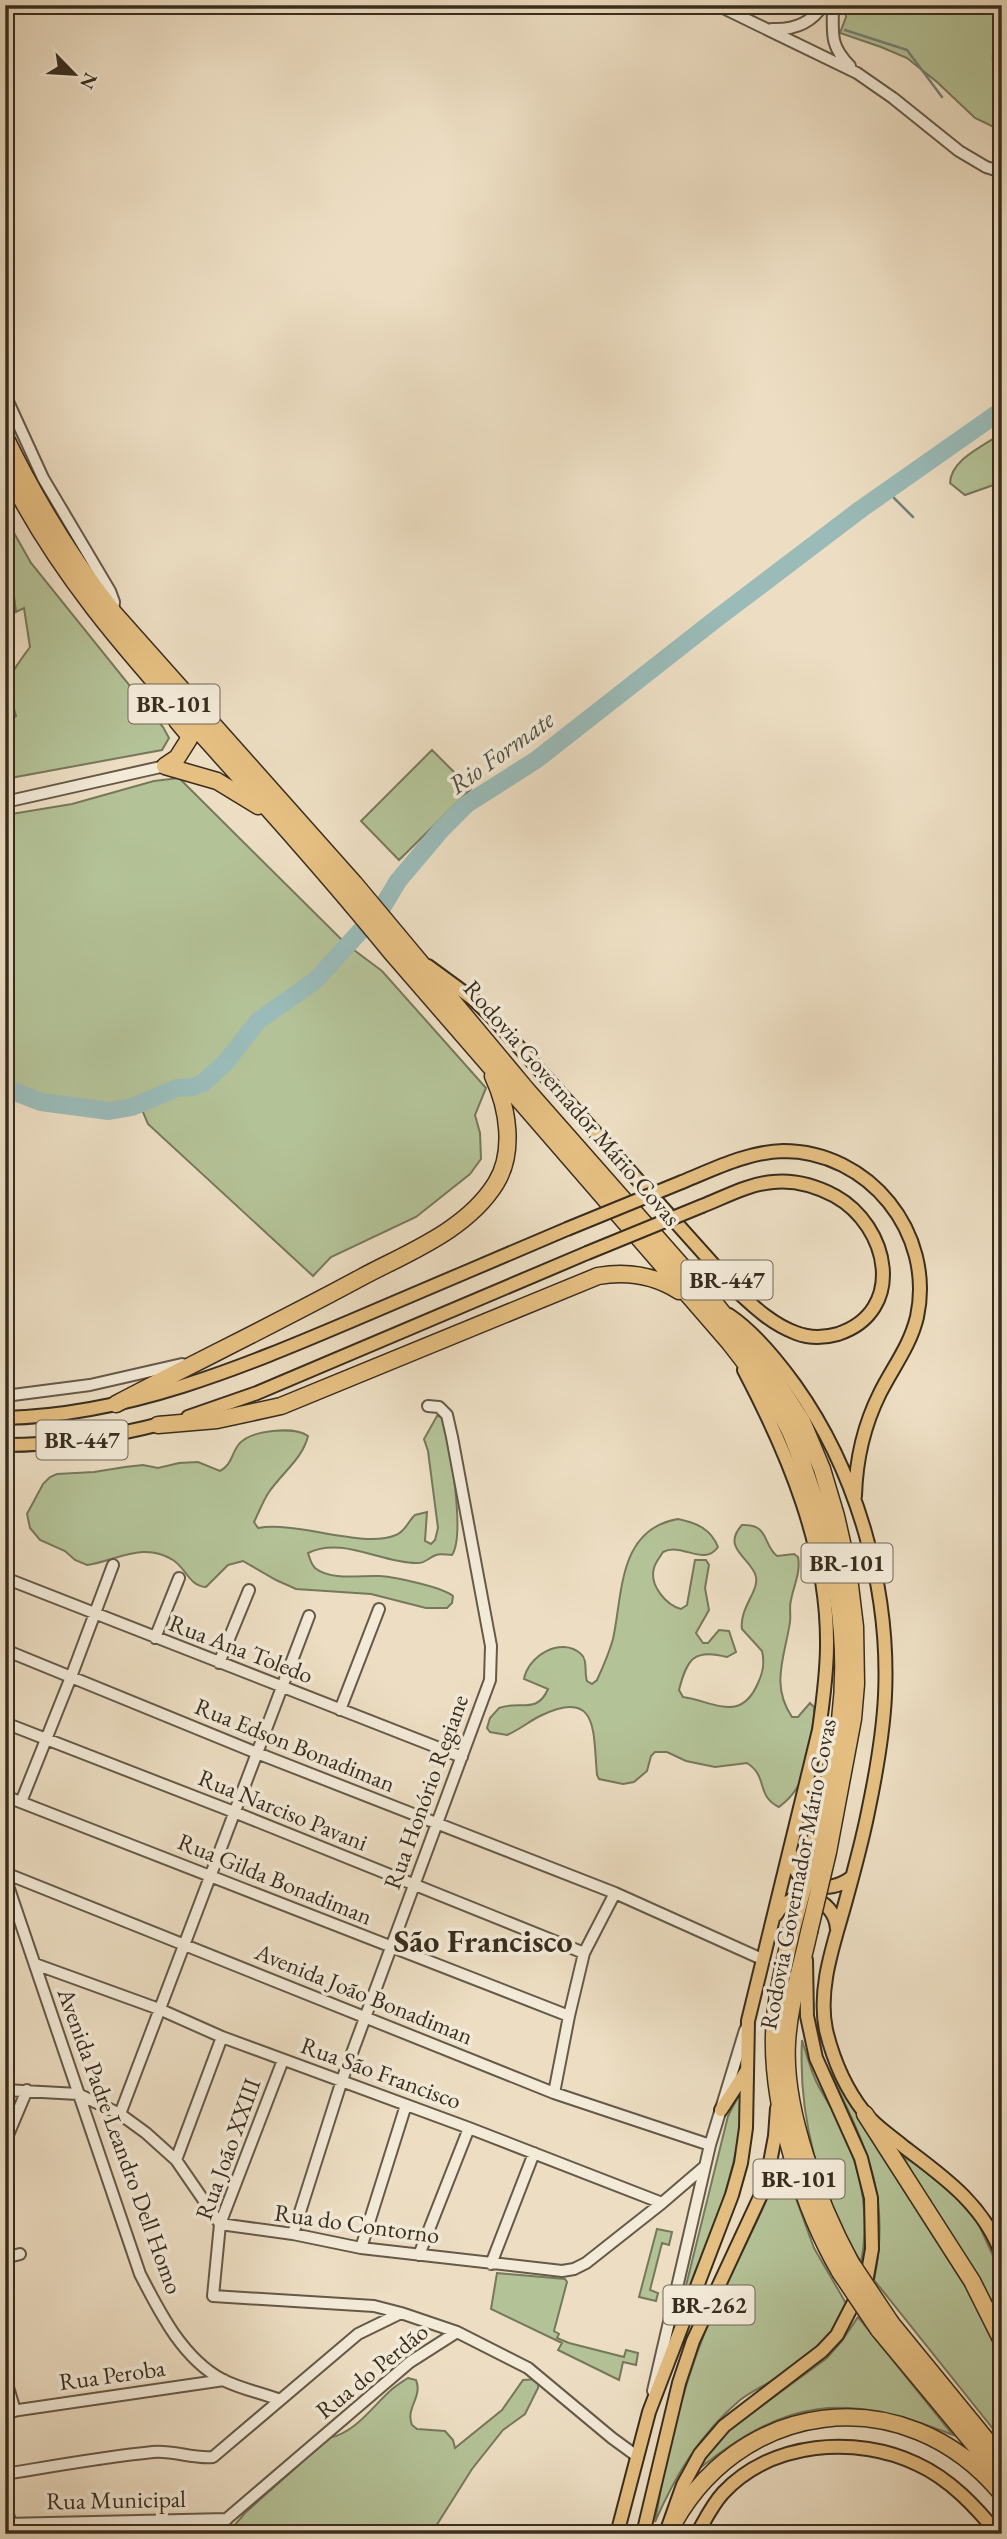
<svg xmlns="http://www.w3.org/2000/svg" width="1007" height="2539" viewBox="0 0 1007 2539" font-family="'EB Garamond',serif">
<style>
.green{fill:#b4c297;stroke:#76785b;stroke-width:2}
.lines{fill:none;stroke-linecap:round;stroke-linejoin:round}
.stream{stroke:#73827b;stroke-width:2.5}
.river{stroke:#9abbb8;stroke-width:18}
.minor-casing{stroke:#655948;stroke-width:14}
.major-casing{stroke:#382d1f;stroke-width:16}
.highway-casing{stroke:#382d1f;stroke-width:19}
.minor{stroke:#f3ead8;stroke-width:10}
.major{stroke:#e6bf82;stroke-width:12}
.highway{stroke:#e6bf82;stroke-width:16}
.major-bridge-casing{stroke:#382d1f;stroke-width:16;stroke-linecap:butt}
.highway-bridge-casing{stroke:#382d1f;stroke-width:19;stroke-linecap:butt}
.major-bridge{stroke:#e6bf82;stroke-width:12}
.highway-bridge{stroke:#e6bf82;stroke-width:16}
.labels{text-anchor:middle;stroke-width:7;stroke-linejoin:round;paint-order:stroke}
.shield{fill:#f3ead8;stroke:#706656;stroke-width:2}
.shield-label{font-size:23px;font-weight:bold;fill:#382d1f}
.street-label{font-size:24px;fill:#382d1f;stroke:#f3ead8}
.water-label{font-size:26px;font-style:italic;fill:#505045;stroke:#f3ead8}
.district-label{font-size:32px;font-weight:bold;fill:#382d1f;stroke:#f3ead8}
</style>
<rect width="100%" height="100%" fill="#eddec3"/>
<filter id="stains"><feTurbulence type="fractalNoise" baseFrequency=".00286" numOctaves="4"/><feColorMatrix values="0 0 0 0 .2 0 0 0 0 .09 0 0 0 0 .02 0 0 0 .5 -.17"/></filter>
<radialGradient id="worn" r=".72"><stop offset=".6" stop-color="#630" stop-opacity="0"/><stop offset="1" stop-color="#630" stop-opacity=".3"/></radialGradient>
<path class="green" d="M845,5H1002V131L975,118L937,82L907,58L881,47L840,33L846,17Z
M1002,433V482L965,495L950,483C951,459 984,446 1002,433Z
M5,517L31,563L163,727L169,738L162,750L5,779V743L11,741L7,724L16,716C5,678 7,679 30,647L24,608L16,612L10,564L5,556Z
M432,750L471,789L399,860L361,821Z
M179,778L346,944L382,971L486,1088L475,1115L480,1133L481,1159L470,1174L416,1217L331,1257L313,1276L148,1124L140,1105C97,1118 46,1105 5,1088V815L72,804L154,781Z
M437,1416L444,1417C449,1443 466,1535 452,1555C447,1555 440,1553 436,1555C428,1558 425,1564 416,1563C381,1563 342,1536 308,1553C310,1559 311,1564 315,1568C331,1581 361,1575 380,1576C395,1577 442,1587 453,1596L452,1603L447,1608H426L371,1594L296,1589L276,1580L243,1561L228,1565L206,1587C189,1586 186,1568 173,1560C143,1541 116,1561 87,1565L75,1560L65,1551L40,1540L30,1528L27,1514L43,1484L50,1477L57,1474L94,1472L125,1467L143,1465L158,1468L179,1463L198,1462L220,1471C232,1465 231,1454 239,1444C251,1430 294,1426 308,1436C303,1458 282,1473 269,1492C263,1501 259,1512 254,1522L258,1528C298,1521 363,1549 396,1535C406,1531 408,1521 415,1515L427,1512L425,1541L431,1544L435,1540L438,1528L428,1451L424,1439Z
M678,1519C697,1523 711,1529 718,1547C704,1567 682,1542 663,1552C660,1557 655,1563 654,1568C649,1585 666,1605 681,1609L687,1605L695,1560H706L709,1565L705,1588L709,1610L696,1633L703,1643H708L719,1630L729,1631L736,1652L727,1657C694,1648 687,1659 679,1690L683,1697C715,1702 741,1723 758,1683C763,1673 765,1663 762,1651L742,1629C739,1609 759,1591 756,1577C753,1559 720,1549 742,1525C770,1524 762,1544 777,1556L794,1554L798,1557C801,1571 794,1585 791,1600C789,1607 791,1614 790,1622C785,1656 770,1685 792,1717H798L810,1703L814,1707C815,1721 805,1774 798,1786C793,1795 787,1801 779,1807C755,1795 769,1777 747,1763L715,1767L686,1761L667,1752H655L651,1756L647,1771L634,1782L623,1784L599,1779L597,1775C593,1732 599,1687 540,1716C528,1722 519,1730 507,1735L490,1732L487,1728L490,1718L499,1708C519,1700 537,1715 548,1689L524,1679C528,1656 561,1636 581,1654C588,1660 584,1673 587,1681L592,1684L597,1680C603,1667 609,1653 613,1639C623,1593 618,1529 678,1519Z
M802,2040C806,2053 810,2068 816,2081C822,2094 831,2106 837,2119C860,2164 871,2212 861,2262C819,2198 798,2116 802,2040Z
M829,2070L967,2284L991,2331L1002,2359V2440L874,2280C892,2195 865,2145 829,2070Z
M744,2086C742,2168 708,2243 678,2318L728,2116Z
M903,2156L942,2182L977,2221L1002,2275V2322C972,2265 934,2213 903,2156Z
M782,2160L814,2248L847,2305C842,2314 837,2325 831,2333C818,2349 798,2363 781,2375C768,2384 753,2390 740,2400C700,2434 676,2474 655,2522C667,2449 685,2374 716,2306C738,2257 765,2211 782,2160Z
M657,2229L672,2232L669,2245L662,2243L650,2290L658,2293L656,2301L639,2297Z
M497,2273L565,2279L567,2282L554,2331L559,2334L557,2338L569,2343L624,2357L626,2350L638,2353L636,2365L623,2362L619,2380L558,2350L562,2343L491,2309Z
M858,2317L953,2435C843,2392 787,2397 695,2472L727,2431L827,2358L842,2341Z
M408,2378L416,2380C423,2397 405,2408 412,2425L417,2429L445,2431L453,2440L455,2448L502,2410L523,2380L539,2379L538,2388L525,2414L503,2430L472,2469L431,2534H227L245,2513L329,2438C355,2433 372,2407 390,2391C395,2386 402,2382 408,2378Z"/>
<g class="lines">
<path class="stream" d="M997,5L993,56V61L1002,76
M845,30L907,50L942,97
M889,489L894,498L913,517"/>
<path class="river" d="M5,1088L41,1102L109,1111L132,1107L177,1088L193,1087L203,1083L226,1062L258,1021L316,980L383,906L398,881L441,830L467,804L536,760L716,619L861,509L1002,410"/>
<g class="minor-casing">
<path id="minor" d="M717,5L857,73L893,98L959,151L986,167L1002,172
M833,5C833,33 829,45 850,66
M772,29C793,30 811,24 823,5
M5,395L43,478L110,591L114,602L113,612
M5,802L165,766
M5,1396L90,1385L182,1364
M5,1578L462,1757
M155,1638L179,1578
M5,1650L257,1753L615,1893L762,1959
M219,1663L249,1590
M340,1710L379,1609
M5,1723L234,1812L584,1953
M5,1796L569,2016
M21,1802L71,1677L113,1565
M5,1873L554,2093L710,2145
M5,1877L140,2274C160,2313 183,2359 223,2380C241,2389 262,2393 280,2400
M35,1964L159,2009L222,2037L469,2128L662,2203L704,2167
M283,2060L220,2224L213,2296L374,2306L401,2313
M5,2090L78,2094L120,2114L146,2133L176,2160L220,2224L293,2234L361,2248L562,2271L574,2269L586,2263L662,2203
M554,2093L569,2016L584,1953L615,1893
M120,2114L309,1616
M5,2142L27,2090
M176,2160L222,2037
M293,2234L342,2080L490,1680L491,1646L452,1437L447,1415L439,1407L428,1406
M361,2248L406,2105
M419,2255L469,2128
M5,2258L20,2254
M491,2264L534,2153
M5,2377L15,2411
M653,2391L710,2145L745,2030
M5,2412L224,2380
M5,2474C54,2466 103,2457 153,2452C173,2450 193,2459 213,2457L358,2334L401,2313L457,2332L528,2368L612,2438L638,2457
M5,2507L11,2523
M5,2524L227,2519
M209,2534L410,2362L457,2332"/>
</g>
<g class="major-casing">
<path id="major" d="M428,966L473,999L492,1017L739,1293C756,1309 774,1325 796,1333C809,1338 824,1338 838,1334C907,1311 889,1226 835,1196C816,1186 794,1180 773,1182C748,1184 725,1197 702,1206
M682,1182C714,1169 747,1152 783,1151C869,1151 935,1233 917,1317C910,1346 893,1367 880,1393C864,1425 856,1460 855,1496
M729,1315C754,1332 777,1360 795,1385C857,1472 890,1588 885,1696C883,1735 876,1774 868,1812C862,1842 854,1871 846,1900C835,1941 817,1987 826,2030C833,2059 846,2089 864,2112C875,2126 891,2136 904,2147C944,2177 985,2206 1002,2256
M188,1417L257,1393L587,1253
M5,1418C128,1415 240,1368 351,1321C423,1290 495,1260 567,1229
M5,1445C59,1445 111,1437 164,1423
M791,1854C793,1887 829,1896 852,1877
M776,1915C792,1885 835,1896 837,1929
M721,2110L747,2070
M667,2530L683,2485L700,2454L724,2426L822,2351L837,2335L867,2277L872,2249L871,2198L861,2158L816,2058L807,2016L806,1960
M617,2534L649,2412L732,2195L741,2163L746,2128L748,2021L819,1730C823,1702 827,1674 827,1645C828,1548 788,1454 744,1370
M643,2534L679,2383L693,2341L766,2184L775,2136L777,2108
M697,2534C705,2520 712,2505 723,2493C771,2441 857,2435 917,2464C950,2479 976,2507 998,2534"/>
</g>
<g class="highway-casing">
<path id="highway" d="M5,437C35,499 71,558 113,612L354,883L526,1089L717,1306L772,1375L802,1421L822,1469L836,1516L848,1569L855,1627L856,1684L853,1719L828,1852
M5,467C54,569 128,653 203,736C267,807 331,878 391,952L729,1342C750,1369 773,1398 789,1429C798,1448 804,1469 811,1489C837,1564 850,1640 840,1720C834,1763 823,1807 813,1850
M165,766L177,758L189,739L187,733L177,721
M165,766L217,781L258,806
M116,1404C198,1361 281,1321 362,1277C409,1252 467,1230 496,1183C515,1152 508,1108 493,1076
M158,1425L217,1420L281,1406L598,1276C627,1271 654,1275 679,1291
M792,1929C784,1964 775,1999 774,2035C772,2109 803,2209 840,2272
M809,1932C801,1969 789,2005 787,2043C783,2111 819,2204 851,2263
M865,2114L972,2281L1002,2341
M891,2323L1002,2459
M879,2330L1002,2478
M668,2534C735,2398 905,2376 1002,2494"/>
</g>
<use href="#minor" class="minor"/>
<use href="#major" class="major"/>
<use href="#highway" class="highway"/>
<g class="major-bridge-casing">
<path id="major-bridge" d="M567,1229L682,1182
M587,1253L702,1206"/>
</g>
<g class="highway-bridge-casing">
<path id="highway-bridge" d="M792,1929L813,1850
M809,1932L828,1852
M851,2263L891,2323
M840,2272L879,2330"/>
</g>
<use href="#major-bridge" class="major-bridge"/>
<use href="#highway-bridge" class="highway-bridge"/>
</g>
<g class="labels">
<g class="shield">
<rect x="128.5" y="684.5" width="91" height="39" rx="5"/>
<rect x="681.5" y="1260.5" width="91" height="39" rx="5"/>
<rect x="36.5" y="1420.5" width="91" height="39" rx="5"/>
<rect x="801.5" y="1543.5" width="91" height="39" rx="5"/>
<rect x="753.5" y="2159.5" width="91" height="39" rx="5"/>
<rect x="663.5" y="2285.5" width="91" height="39" rx="5"/>
</g>
<g class="shield-label">
<text x="174" y="712">BR-101</text>
<text x="727" y="1288">BR-447</text>
<text x="82" y="1448">BR-447</text>
<text x="847" y="1571">BR-101</text>
<text x="799" y="2187">BR-101</text>
<text x="709" y="2313">BR-262</text>
</g>
<g class="street-label">
<text transform="translate(572 1103) rotate(49)" y="8">Rodovia Governador Mário Covas</text>
<text transform="translate(241 1649) rotate(21)" y="8">Rua Ana Toledo</text>
<text transform="translate(295 1745) rotate(22)" y="8">Rua Edson Bonadiman</text>
<text transform="translate(426 1792) rotate(-70)" y="8">Rua Honório Regiane</text>
<text transform="translate(283 1810) rotate(22)" y="8">Rua Narciso Pavani</text>
<text transform="translate(798 1874) rotate(-79)" y="8">Rodovia Governador Mário Covas</text>
<text transform="translate(275 1879) rotate(22)" y="8">Rua Gilda Bonadiman</text>
<text transform="translate(364 1994) rotate(22)" y="8">Avenida João Bonadiman</text>
<text transform="translate(381 2073) rotate(20)" y="8">Rua São Francisco</text>
<text transform="translate(120 2141) rotate(70)" y="8">Avenida Padre Leandro Dell Homo</text>
<text transform="translate(228 2149) rotate(-70)" y="8">Rua João XXIII</text>
<text transform="translate(357 2224) rotate(8)" y="8">Rua do Contorno</text>
<text transform="translate(372 2371) rotate(-39)" y="8">Rua do Perdão</text>
<text transform="translate(112 2375) rotate(-8)" y="8">Rua Peroba</text>
<text transform="translate(116 2500) rotate(-1)" y="8">Rua Municipal</text>
</g>
<g class="water-label">
<text transform="translate(501 752) rotate(-36)" y="9">Rio Formate</text>
</g>
<g class="district-label">
<text x="483" y="1952">São Francisco</text>
</g>
</g>
<rect width="1007" height="2539" fill="none" stroke="#eddec3" stroke-width="28"/>
<rect x="7" y="7" width="993" height="2525" fill="none" stroke="#382d1f" stroke-width="3.5"/>
<rect x="14" y="14" width="979" height="2511" fill="none" stroke="#382d1f" stroke-width="2"/>
<g transform="translate(74 74) rotate(115)" stroke="#f3ead8" stroke-width="5" paint-order="stroke">
<path d="M0-5L12 26L0 18L-12 26Z" fill="#382d1f"/>
<text y="-10" font-size="19" font-weight="bold" text-anchor="middle" fill="#382d1f">N</text>
</g>
<rect width="100%" height="100%" filter="url(#stains)"/>
<rect width="100%" height="100%" fill="url(#worn)"/>
</svg>
